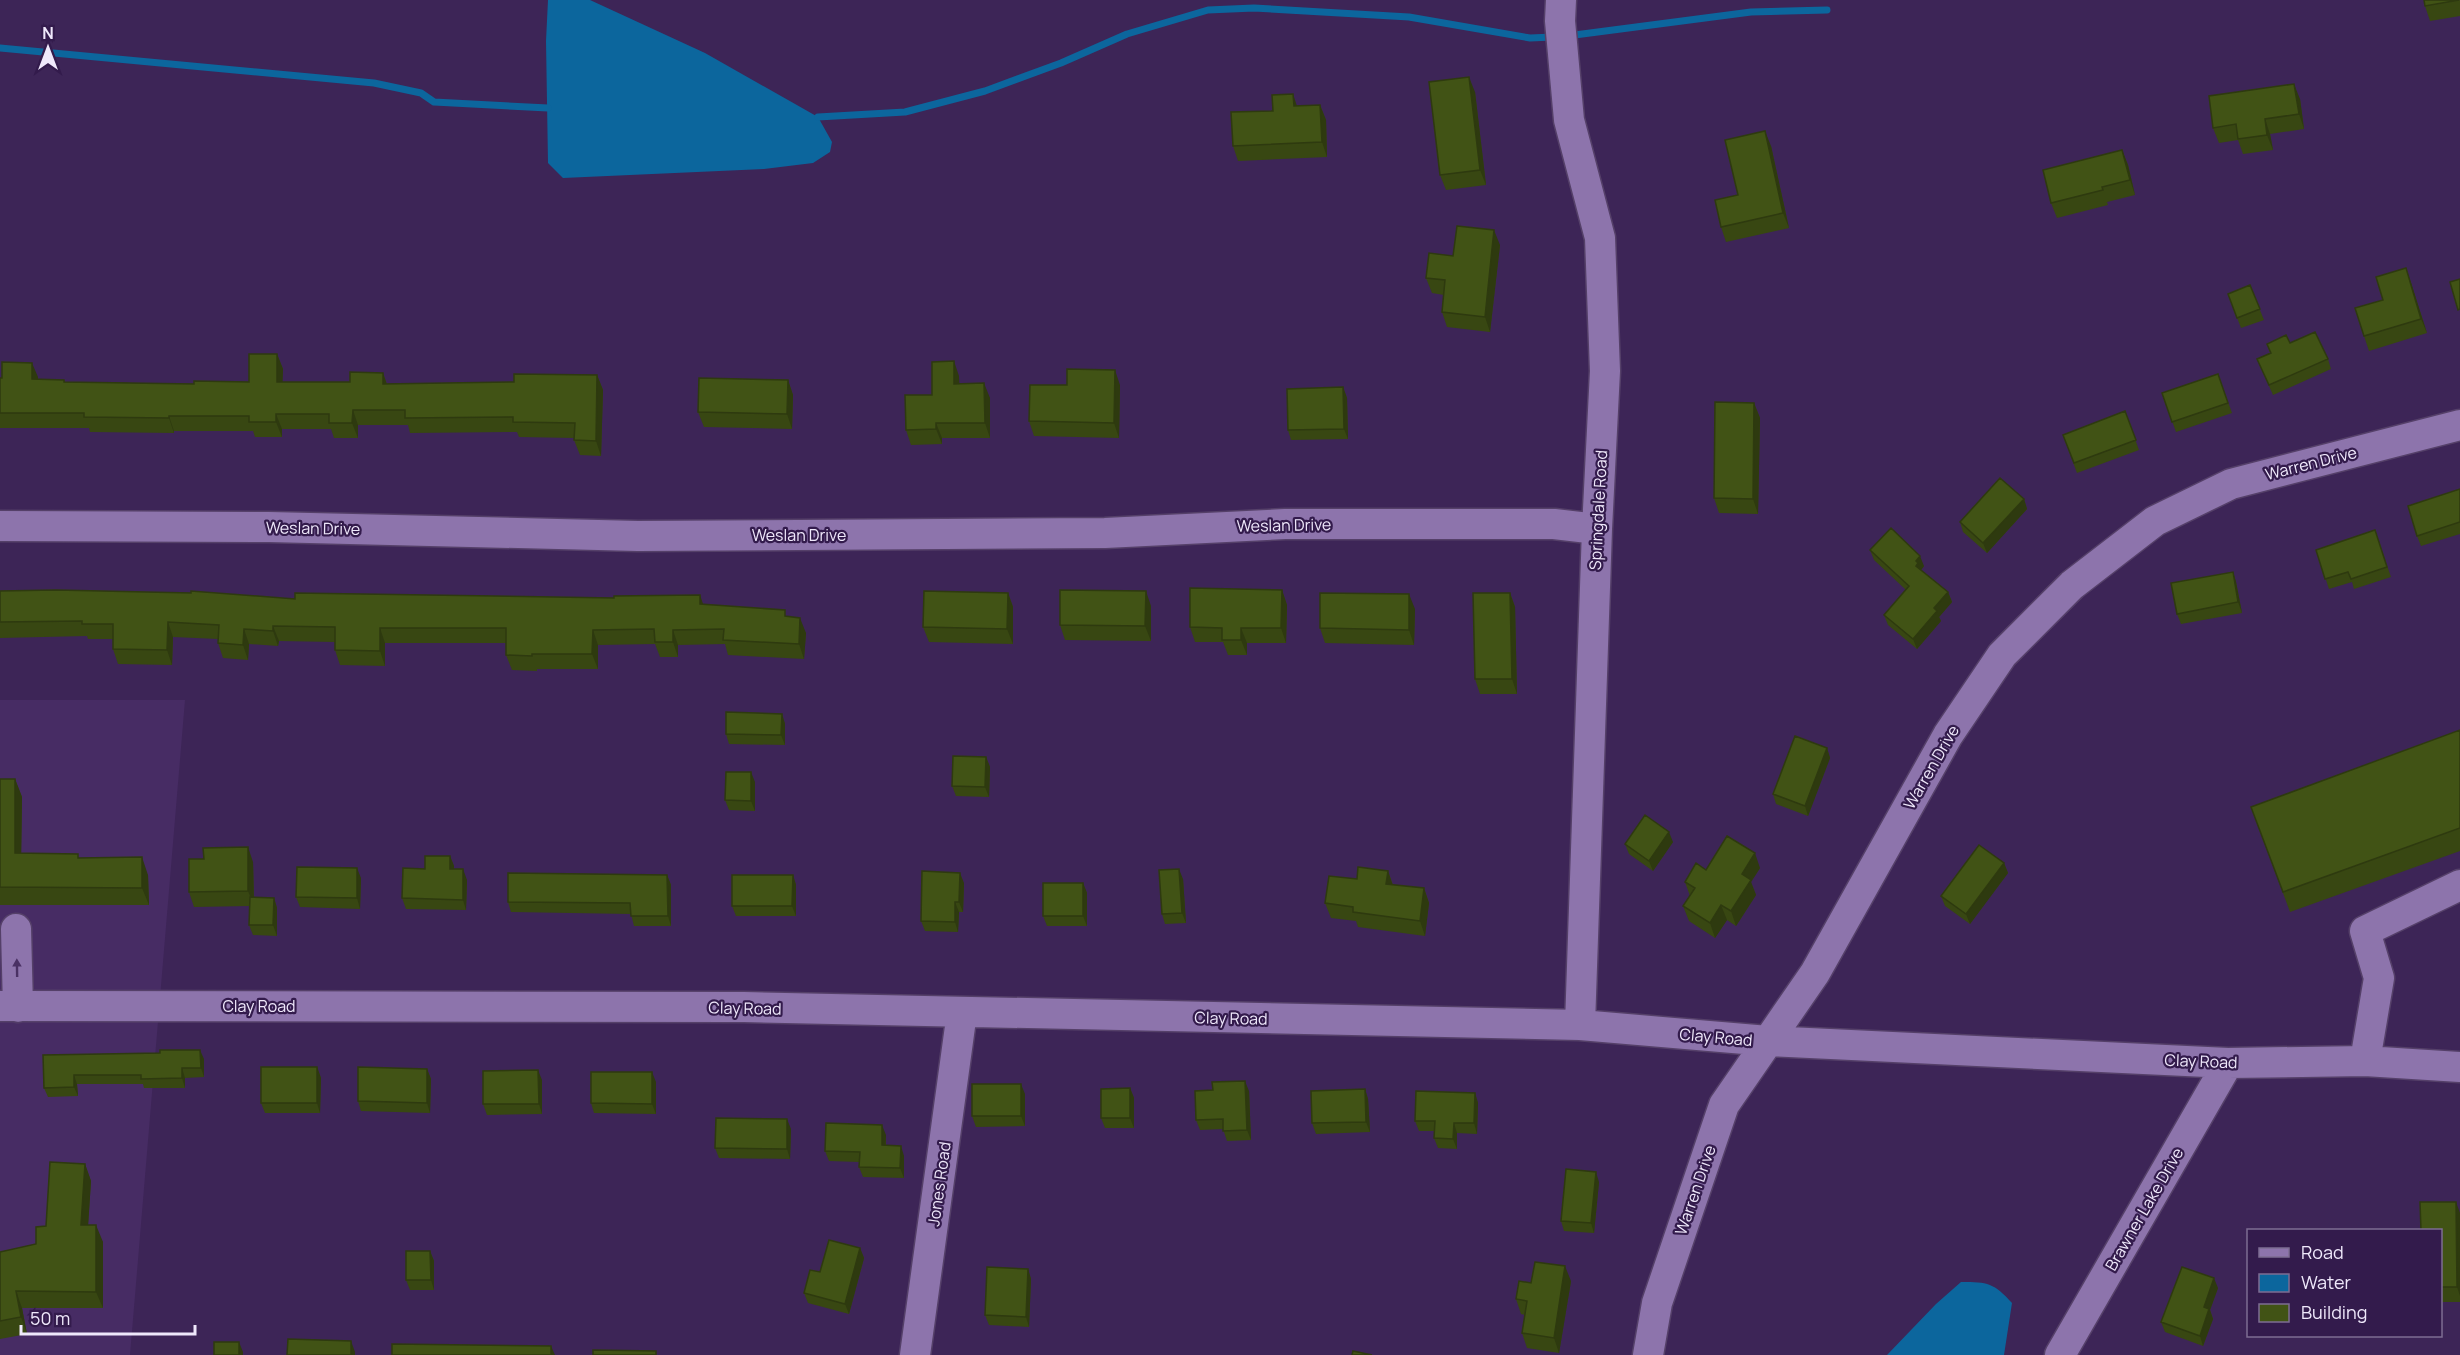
<svg xmlns="http://www.w3.org/2000/svg" width="2460" height="1355" viewBox="0 0 2460 1355" font-family="Manrope,sans-serif">
<style>
.built{fill:#472c64}
.water{fill:#0c669d}
.lines{fill:none;stroke-linecap:round;stroke-linejoin:round}
.stream{stroke:#0c669d;stroke-width:7}
.minor-casing{stroke:#554069;stroke-width:33}
.minor{stroke:#8d74ac;stroke-width:30}
.wall{fill:#384712}
.shaded-wall{fill:#2e3a0f}
.building{fill:#415315;stroke:#2e3a0f;stroke-width:1.5}
.oneway{fill:#4a3164}
.labels{text-anchor:middle;stroke-width:4.5;stroke-linejoin:round;paint-order:stroke}
.street-label{font-size:16px;fill:#efe8fb;stroke:#331b4c}
</style>
<rect width="100%" height="100%" fill="#3d2557"/>
<path class="built" d="M0,700H185L130,1355H0Z"/>
<path class="water" d="M548,0H590L705,53L818,117L832,142L830,152L813,163L764,169L563,178L548,163L546,41Z
M1961,1282C1988,1282 1994,1283 2012,1303L2004,1355H1887L1936,1304Z"/>
<g class="lines">
<path class="stream" d="M1567,36L1751,12L1827,10
M0,48L374,83L421,93L434,102L548,108
M818,117L905,112L985,91L1061,63L1127,34L1208,10L1254,8L1409,17L1530,38L1553,37"/>
<g class="minor-casing">
<path id="minor" d="M1561,0L1560,21L1569,120L1600,238L1605,371L1597,529L1580,1025
M0,526L269,527L638,536L1105,533L1285,524H1554L1597,529
M16,929L18,1007
M0,1006L744,1007L1580,1025L1768,1041L2228,1063L2365,1061L2460,1067
M2365,1061L2379,978L2365,931L2460,885
M915,1355L962,1012
M1648,1355L1657,1303L1724,1105L1815,973L1948,735L2002,655L2072,585L2155,521L2231,484L2460,425
M2060,1355L2228,1063"/>
</g>
<use href="#minor" class="minor"/>
</g>
<path class="wall" d="M2460,0V16L2430,21L2425,6Z
M1475,92L1486,185L1446,190L1440,175Z
M2300,99L2304,129L2270,134L2273,150L2243,154L2238,140L2219,143L2213,128Z
M1320,105L1326,120L1327,157L1238,161L1233,146L1273,111L1297,106Z
M1771,146L1789,228L1726,242L1721,227L1738,195Z
M2122,150L2128,165L2135,195L2107,202L2108,205L2057,218L2051,203Z
M1500,245L1490,332L1447,327L1442,312L1444,295L1432,293L1426,278L1453,256Z
M2411,283L2427,333L2369,351L2364,336L2383,300Z
M2250,285L2264,320L2241,328L2228,294Z
M2267,344L2328,359L2331,369L2273,395L2257,359L2270,353Z
M277,354L283,369L282,382H350L383,373L387,384L514,382L597,375L603,390L601,456L580,455L574,440V438L519,437L517,432L410,433L408,425H358V438H334L331,429H282V437H255L253,431H174V433L90,432L89,428H0V378L38,377V380H64L65,382L194,384L249,382Z
M2218,374L2232,413L2176,432L2162,393Z
M959,376V384L990,398V438H942V444L911,445L906,430L932,395Z
M788,380L793,395L792,429L704,427L698,412Z
M1067,385H1120L1119,438L1034,436L1029,421Z
M1343,387L1347,398L1348,439L1291,440L1288,430Z
M1754,403L1760,418L1758,514L1719,513L1714,498Z
M2125,411L2139,450L2077,473L2063,435Z
M2460,489V534L2421,546L2417,536Z
M2024,499L2027,509L1987,553L1963,532L1960,522Z
M2375,530L2391,577L2354,589L2352,582L2329,589L2316,550Z
M1870,550L1924,566L1921,570L1948,592L1952,602L1939,617L1941,621L1917,649L1888,625L1884,615L1906,590L1874,560Z
M2233,572L2236,582L2242,613L2181,624L2177,614Z
M1282,590L1287,605L1286,643H1247V655H1228L1223,642H1195L1190,627Z
M0,591L295,599L614,598L700,595L703,605L788,617L806,633L804,659L728,655L725,644L678,645V657H660L655,644L598,645V669H537V671L512,670L506,655V643H385V666L340,665L335,650V642L279,641L278,646L249,644L248,660L223,658L218,643V639L173,637L172,665L118,664L113,649V639H88L87,636L0,638Z
M1008,593L1013,607V644L929,642L923,627Z
M1510,593L1515,607L1517,694H1480L1475,679Z
M1151,606V641L1065,640L1060,625Z
M1415,609L1414,645L1325,643L1320,628Z
M782,714L785,724V745L729,744L726,734Z
M2460,730V851L2290,912L2251,807Z
M1827,748L1830,758L1808,816L1776,804L1773,794Z
M986,757L990,767L989,797L956,796L952,786Z
M0,779H15L22,797L21,853L80,858L148,875L149,905H0Z
M755,782V811L729,810L725,800Z
M1673,842L1653,871L1629,854L1625,844Z
M450,856L454,866V869L467,880L466,910L406,909L402,898L425,869Z
M253,862L254,897L274,898L277,908V936L253,935L249,925L250,906L194,907L189,892Z
M2004,863L2008,873L1970,924L1945,906L1941,896Z
M1760,868L1751,882L1756,895L1736,926L1727,920L1715,938L1689,921L1683,906L1690,896L1685,882L1706,870Z
M1388,871L1393,885L1424,888L1429,903L1425,936L1358,927L1356,921L1331,918L1325,903L1357,879Z
M667,875L671,885V926H634L631,914L511,912L508,902Z
M793,875L796,885V916H736L732,906Z
M361,878L360,909L300,907L296,897Z
M1183,879L1186,923L1165,924L1162,914Z
M964,883L963,912H959L958,932L925,931L921,921Z
M1083,883L1087,893V926H1047L1043,916Z
M43,1055L204,1059V1077L185,1078V1088H144L143,1084H77L78,1096L48,1097L44,1088Z
M317,1067L321,1078L320,1113H265L261,1103Z
M427,1069L431,1079L430,1113L361,1111L358,1101Z
M542,1080V1114L487,1115L483,1104Z
M656,1082V1114L594,1113L591,1103Z
M1130,1088L1134,1098V1128H1105L1101,1118Z
M1365,1089L1368,1099L1370,1132L1316,1134L1312,1123Z
M1249,1091L1251,1140L1227,1141L1223,1129L1200,1130L1196,1120Z
M1475,1093L1478,1103L1477,1134L1457,1133V1149L1438,1148L1434,1138L1435,1131H1419L1415,1121Z
M1025,1094V1126L976,1127L972,1116Z
M791,1129L790,1159L719,1158L715,1148Z
M886,1135V1146L904,1156V1178L863,1177L859,1167V1162L829,1161L825,1151Z
M85,1164L91,1181L88,1225L103,1242V1308H22L27,1334L0,1339V1252L36,1244Z
M1599,1182L1594,1233L1564,1231L1561,1221Z
M2460,1213V1302H2440V1230Z
M860,1248L864,1258L849,1314L808,1303L804,1293L820,1272Z
M430,1251L434,1261V1290H410L406,1280Z
M1028,1269L1031,1279L1029,1327L989,1325L985,1315Z
M1571,1281L1559,1353L1527,1348L1522,1333L1525,1315L1521,1314L1516,1299L1531,1283Z
M2218,1288L2210,1310L2213,1319L2203,1346L2165,1332L2161,1322Z"/>
<path class="shaded-wall" d="M1469,77L1475,92L1486,185L1480,170Z
M2294,84L2300,99L2304,129L2299,114Z
M1293,94L1298,109L1294,106Z
M1320,105L1326,120L1327,157L1322,142Z
M2265,119L2270,134L2273,150L2267,135Z
M1765,131L1771,146L1789,228L1783,213Z
M2122,150L2128,165L2135,195L2130,180Z
M1494,230L1500,245L1490,332L1485,317Z
M2406,268L2411,283L2427,333L2421,319Z
M277,354L283,369L282,397L277,382Z
M954,361L959,376L960,399L954,384Z
M32,363L38,377V394L32,379Z
M1115,370L1120,385L1119,438L1114,423Z
M383,373L388,388L383,384Z
M597,375L603,390L601,456L596,441Z
M788,380L793,395L792,429L787,414Z
M984,383L990,398V438L985,423Z
M1343,387L1347,398L1348,439L1344,429Z
M1754,403L1760,418L1758,514L1753,499Z
M353,410L358,425V438L352,423Z
M276,414L282,429V437L276,422Z
M169,416L174,431V433L169,418Z
M936,423L942,438V444L936,429Z
M2024,499L2027,509L1987,553L1983,543Z
M1920,556L1924,566L1921,570L1916,566V561Z
M2233,572L2236,582L2242,613L2238,602Z
M1282,590L1287,605L1286,643L1281,628Z
M1146,591L1151,606V641L1145,626Z
M1948,592L1952,602L1939,617L1941,621L1917,649L1913,639L1934,608Z
M1008,593L1013,607V644L1007,629Z
M1510,593L1515,607L1517,694L1512,679Z
M1409,594L1415,609L1414,645L1409,630Z
M700,595L705,610L700,604Z
M800,618L806,633L804,659L799,644Z
M168,622L173,637L172,665L167,650Z
M273,626L279,641L278,646L273,631Z
M380,628L385,643V666L380,651Z
M1241,628L1247,643V655L1241,640Z
M244,629L249,644L248,660L243,645Z
M593,630L598,645V669L592,654Z
M673,630L678,645V657L673,642Z
M782,714L785,724V745L781,735Z
M1827,748L1830,758L1808,816L1805,806Z
M986,757L990,767L989,797L985,787Z
M751,772L755,782V811L751,801Z
M15,779L22,797L21,870L15,853Z
M1669,832L1673,842L1653,871L1649,861Z
M248,847L253,862L254,906L248,891Z
M1755,853L1760,868L1751,882L1756,895L1736,926L1731,911L1742,874Z
M450,856L454,866L453,879L450,869Z
M142,857L148,875L149,905L142,888Z
M2004,863L2008,873L1970,924L1966,914Z
M357,868L361,878L360,909L357,898Z
M463,869L467,880L466,910L463,900Z
M1179,869L1183,879L1186,923L1182,913Z
M1388,871L1393,886L1386,884Z
M960,873L964,883L963,912L959,902Z
M667,875L671,885V926L668,916Z
M793,875L796,885V916L792,906Z
M1083,883L1087,893V926L1083,916Z
M1424,888L1429,903L1425,936L1420,921Z
M274,898L277,908V936L273,925Z
M955,902L959,912L958,932L955,922Z
M1721,905L1727,920L1715,938L1710,923Z
M200,1050L204,1059V1077L201,1068Z
M317,1067L321,1078L320,1113L317,1103Z
M182,1068L185,1078V1088L182,1078Z
M427,1069L431,1079L430,1113L427,1103Z
M538,1070L542,1080V1114L539,1104Z
M652,1072L656,1082V1114L652,1104Z
M74,1075L77,1084L78,1096L74,1087Z
M1245,1081L1249,1091L1251,1140L1247,1130Z
M1021,1084L1025,1094V1126L1021,1116Z
M1130,1088L1134,1098V1128L1130,1118Z
M1365,1089L1368,1099L1370,1132L1366,1122Z
M1475,1093L1478,1103L1477,1134L1474,1123Z
M787,1119L791,1129L790,1159L787,1149Z
M1454,1123L1457,1133V1149L1453,1139Z
M882,1125L886,1135L885,1155L882,1145Z
M901,1146L904,1156V1178L900,1168Z
M85,1164L91,1181L87,1242L81,1225Z
M1596,1172L1599,1182L1594,1233L1591,1223Z
M2456,1202L2460,1213V1296L2457,1287Z
M96,1225L103,1242V1308L96,1292Z
M860,1248L864,1258L849,1314L845,1304Z
M430,1251L434,1261V1290L431,1280Z
M1565,1266L1571,1281L1559,1353L1554,1338Z
M1028,1269L1031,1279L1029,1327L1026,1317Z
M2214,1278L2218,1288L2210,1310L2213,1319L2203,1346L2200,1336L2204,1307Z
M16,1291L22,1308L27,1334L21,1317Z
M351,1341L355,1352V1355H351Z
M239,1342L243,1352V1355H239Z
M551,1346L555,1355H551Z"/>
<path class="building" d="M2424,0H2459L2425,6Z
M1469,77L1480,170L1440,175L1429,82Z
M2294,84L2299,114L2265,119L2267,135L2238,139L2236,124L2213,128L2209,96Z
M1293,94L1294,106L1320,105L1322,142L1233,146L1231,112L1273,111L1272,95Z
M1765,131L1783,213L1721,227L1715,200L1738,195L1725,140Z
M2122,150L2130,180L2102,187L2103,190L2051,203L2043,170Z
M1457,226L1494,230L1485,317L1442,312L1445,280L1426,278L1429,253L1453,256Z
M2406,268L2421,319L2364,336L2355,308L2383,300L2376,277Z
M2460,279V309L2458,310L2450,282Z
M2250,285L2260,309L2237,318L2228,294Z
M2315,332L2328,359L2269,385L2257,359L2271,353L2267,344L2286,335L2290,343Z
M249,354H277V382H350V372L383,373V384L514,382V374L597,375L596,441L574,440L575,423L513,422V417L405,418V410H353L352,423H329V414H276V422H249V416H169V418L84,417V413H0V378H2V362L32,363V379L64,380V382L194,384V381L249,382Z
M954,361V384L984,383L985,423H936V429L906,430L905,395H932V362Z
M1067,369L1115,370L1114,423L1029,421L1030,385H1067Z
M2218,374L2228,403L2172,422L2162,393Z
M699,378L788,380L787,414L698,412Z
M1343,387L1344,429L1288,430L1287,389Z
M1715,402L1754,403L1753,499L1714,498Z
M2125,411L2136,440L2074,463L2063,435Z
M2000,478L2024,499L1983,543L1960,522Z
M2460,489V522L2417,536L2408,506Z
M1891,528L1920,556L1916,561L1918,563L1916,566L1948,592L1934,608L1937,611L1913,639L1884,615L1909,586L1870,550Z
M2375,530L2387,567L2351,579L2348,572L2325,579L2316,550Z
M2233,572L2238,602L2177,614L2171,583Z
M1190,588L1282,590L1281,628H1241V640H1222V628L1190,627Z
M56,590L191,593V591L295,599V593L614,598V596L700,595V604L785,610V616L800,618L799,644L723,640L724,629L673,630V642H655L654,629L593,630L592,654H532V656L506,655V628H380V651L335,650V627L273,626V631L244,629L243,645L218,643L219,625L168,622L167,650L113,649V624H82V621L0,622V591Z
M1060,590L1146,591L1145,626L1060,625Z
M924,591L1008,593L1007,629L923,627Z
M1320,593L1409,594V630L1320,628Z
M1473,593H1510L1512,679H1475Z
M726,712L782,714L781,735L726,734Z
M2460,730V828L2283,892L2251,807Z
M1795,736L1827,748L1805,806L1773,794Z
M953,756L986,757L985,787L952,786Z
M726,772H751V801L725,800Z
M0,779H15V853L78,854V858L142,857V888L0,887Z
M1645,815L1669,832L1649,861L1625,844Z
M1727,836L1755,853L1742,874L1751,880L1731,911L1721,905L1710,923L1683,906L1695,888L1685,882L1696,863L1706,870Z
M1979,845L2004,863L1966,914L1941,896Z
M248,847V891L189,892V859H204L203,848Z
M425,856H450V869H463V900L402,898L403,868L425,869Z
M297,867L357,868V898L296,897Z
M1358,867L1388,871L1386,884L1424,888L1420,921L1353,912V907L1325,903L1329,876L1357,879Z
M1179,869L1182,913L1162,914L1159,870Z
M922,871L960,873L959,902H955V922L921,921Z
M508,873L667,875L668,916H631L630,903L508,902Z
M732,875H793L792,906H732Z
M1043,883H1083V916H1043Z
M250,897L274,898L273,925H249Z
M160,1050H200L201,1068H182V1078L141,1079V1075H74V1087L44,1088L43,1055L160,1053Z
M261,1067H317V1103H261Z
M358,1067L427,1069V1103L358,1101Z
M538,1070L539,1104H483V1071Z
M591,1072H652V1104L591,1103Z
M1245,1081L1247,1130L1223,1131V1119L1196,1120L1195,1091L1213,1090L1212,1082Z
M972,1084H1021V1116H972Z
M1130,1088V1118H1101V1089Z
M1365,1089L1366,1122L1312,1123L1311,1091Z
M1416,1091L1475,1093L1474,1123H1454L1453,1139L1434,1138L1435,1121H1415Z
M716,1118L787,1119V1149L715,1148Z
M826,1123L882,1125V1145L901,1146L900,1168L859,1167L860,1152L825,1151Z
M50,1162L85,1164L81,1225H96V1292L16,1291L21,1317L0,1321V1252L36,1244V1227L46,1226Z
M1566,1169L1596,1172L1591,1223L1561,1221Z
M2420,1202H2456L2457,1287H2440V1230H2421Z
M829,1240L860,1248L845,1304L804,1293L810,1270L820,1272Z
M406,1251H430L431,1280H406Z
M1535,1262L1565,1266L1554,1338L1522,1333L1527,1301L1516,1299L1519,1281L1531,1283Z
M987,1267L1028,1269L1026,1317L985,1315Z
M2182,1267L2214,1278L2204,1307L2209,1309L2200,1336L2161,1322Z
M288,1339L351,1341V1355H287Z
M214,1342H239V1355H214Z
M392,1344L551,1346V1355H392Z
M593,1350L656,1351V1355H593Z
M1353,1351L1372,1355H1352Z"/>
<defs><path id="oneway-solid" d="M-6-.8H1V-3.2L6.5 0L1 3.2V.8H-6Z" transform="scale(1.5)"/></defs>
<use class="oneway" href="#oneway-solid" transform="translate(17 968) rotate(-91)"/>
<g class="labels">
<g class="street-label">
<text transform="translate(2311 463) rotate(-14)" y="6">Warren Drive</text>
<text transform="translate(1598 510) rotate(-87)" y="6">Springdale Road</text>
<text transform="translate(1284 525) rotate(-1)" y="6">Weslan Drive</text>
<text transform="translate(313 528) rotate(1)" y="6">Weslan Drive</text>
<text x="799" y="541">Weslan Drive</text>
<text transform="translate(1931 767) rotate(-60)" y="6">Warren Drive</text>
<text x="259" y="1012">Clay Road</text>
<text transform="translate(745 1008) rotate(1)" y="6">Clay Road</text>
<text transform="translate(1231 1018) rotate(1)" y="6">Clay Road</text>
<text transform="translate(1716 1037) rotate(5)" y="6">Clay Road</text>
<text transform="translate(2201 1061) rotate(2)" y="6">Clay Road</text>
<text transform="translate(939 1184) rotate(-82)" y="6">Jones Road</text>
<text transform="translate(1695 1190) rotate(-71)" y="6">Warren Drive</text>
<text transform="translate(2144 1209) rotate(-60)" y="6">Brawner Lake Drive</text>
</g>
</g>
<rect x="2247" y="1229" width="195" height="108" fill="#331b4c" stroke="#7e6d92" stroke-width="1.5"/>
<rect x="2259" y="1248" width="30" height="9" fill="#8d74ac" stroke="#7e6d92" stroke-width="1.5"/>
<text x="2301" y="1259" font-size="18" fill="#efe8fb">Road</text>
<rect x="2259" y="1274" width="30" height="18" fill="#0c669d" stroke="#7e6d92" stroke-width="1.5"/>
<text x="2301" y="1289" font-size="18" fill="#efe8fb">Water</text>
<rect x="2259" y="1304" width="30" height="18" fill="#415315" stroke="#7e6d92" stroke-width="1.5"/>
<text x="2301" y="1319" font-size="18" fill="#efe8fb">Building</text>
<g transform="translate(48 48)" stroke="#331b4c" stroke-width="4.5" paint-order="stroke">
<path d="M0-4.5L10 22L0 15L-10 22Z" fill="#efe8fb"/>
<text y="-9" font-size="16" font-weight="bold" text-anchor="middle" fill="#efe8fb">N</text>
</g>
<path d="M21 1325v9h174v-9" fill="none" stroke="#efe8fb" stroke-width="3"/>
<text x="30" y="1325" font-size="18" fill="#efe8fb" stroke="#331b4c" stroke-width="4.5" paint-order="stroke">50 m</text>
</svg>
